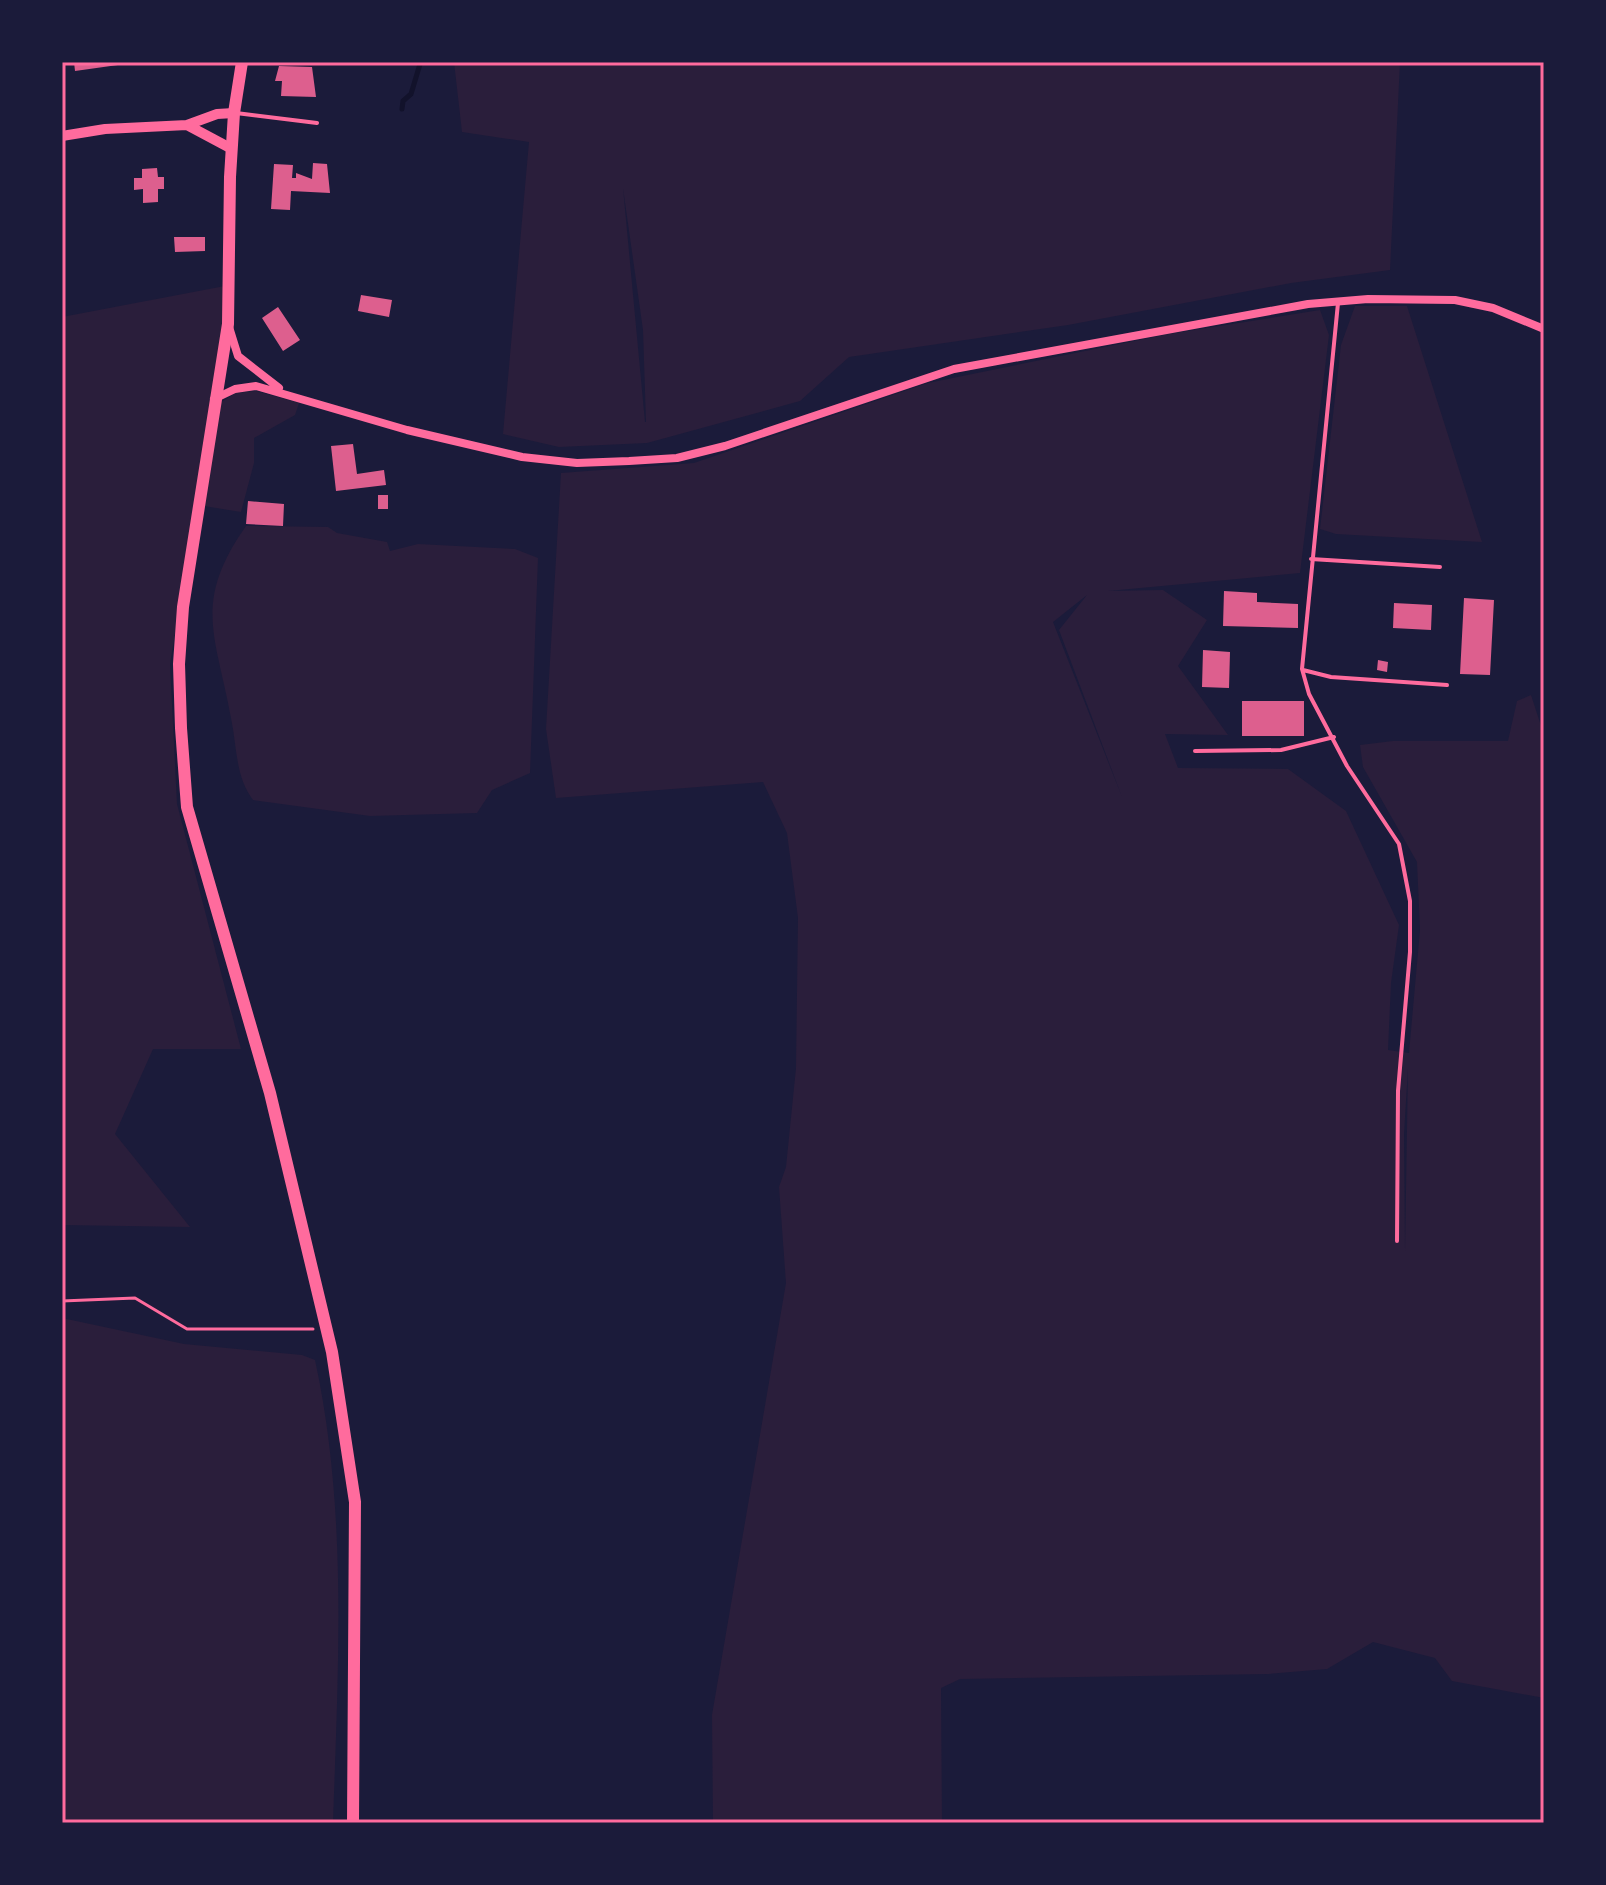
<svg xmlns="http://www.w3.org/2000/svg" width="1606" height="1885" viewBox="0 0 1606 1885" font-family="Karla,sans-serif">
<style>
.green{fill:#2a1e3b;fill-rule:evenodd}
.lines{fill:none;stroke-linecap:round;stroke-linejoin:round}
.stream{stroke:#12122b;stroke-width:5}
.building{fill:#dd5f8e}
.path{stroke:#ff6b9d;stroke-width:3}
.service{stroke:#ff6b9d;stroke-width:4}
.minor{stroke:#ff6b9d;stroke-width:8}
.tertiary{stroke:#ff6b9d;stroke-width:10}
.secondary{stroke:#ff6b9d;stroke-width:12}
.neatline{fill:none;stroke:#ff6b9d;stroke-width:3}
</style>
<rect width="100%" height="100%" fill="#1b1b3a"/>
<path class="green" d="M454,62H1400L1390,270L1291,283L1068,325L849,357L800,401L647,443L559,447L503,434L529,142L462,132ZM623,188L643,330L646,422H645Z
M225,286L226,324L170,664L177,804L241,1049H153L115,1134L190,1227L62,1225V317Z
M1355,306H1407L1482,542L1336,534L1320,529L1341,345Z
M1320,310L1329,335L1300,573L1108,591L1163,590L1207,620L1178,666L1228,735L1165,734L1178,768L1288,769L1346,811L1399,925L1391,983L1388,1050L1409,1053L1420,930L1417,862L1363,767L1360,745L1393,741H1508L1517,701L1531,695L1544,735V1698L1452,1681L1435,1658L1373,1642L1327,1669L1268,1674L960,1679L941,1688L942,1823H713L712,1715L786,1283L779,1187L786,1167L796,1068L798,918L787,833L763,782L556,798L546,729L561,473L694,463L928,383L1169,334ZM1087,595L1059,630L1122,797L1053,622ZM1408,1068L1405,1251L1404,1134Z
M256,391L299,403L295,415L254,438V463L241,512L204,506L218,404L236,393Z
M246,526L328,527L337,533L387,542L390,551L418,544L515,549L538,558L530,773L492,790L477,813L370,816L253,800C235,776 237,746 231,718C216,635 192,603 246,526Z
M62,1318L184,1344L302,1355L315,1360C348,1512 338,1669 333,1823H62Z"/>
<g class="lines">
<path class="stream" d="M402,109L403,101L411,94L420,64"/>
</g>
<path class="building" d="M74,62H125V64L75,71Z
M279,66L312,67L316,97L281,96L282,81H275Z
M313,163L327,164L330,193L291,191L290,210L271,209L274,164L293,165L292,178H296V173L312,179Z
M157,168L158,177H164V189H158V202L143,203V189L134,190V178H142V169Z
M174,237H205V251L175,252Z
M361,295L392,300L389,317L358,311Z
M278,307L300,340L283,351L262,318Z
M353,444L357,474L384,470L386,485L336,491L331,446Z
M378,495H388V509H378Z
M248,501L284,504L283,526L246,524Z
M1224,591L1257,593V602L1298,604V628L1223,626Z
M1464,598L1494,600L1490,675L1460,674Z
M1394,603L1432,605L1431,630L1393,628Z
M1203,650L1230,652L1229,688L1202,687Z
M1378,660L1388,662L1387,672L1377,670Z
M1242,701H1304V736H1242Z"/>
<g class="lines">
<path class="path" d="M62,1301L135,1298L187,1329H313"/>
<path class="service" d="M236,113L317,123
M1338,303L1302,669L1309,694L1347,766L1399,844L1410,901V952L1398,1091L1397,1241
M1311,559L1440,567
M1303,670L1331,677L1447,685
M1195,751L1281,750L1334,737"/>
<path class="minor" d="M229,327L238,356L279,388
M214,399L235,389L256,386L407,430L522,457L577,463L629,461L677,458L725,446L954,369L1308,304L1368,299L1455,300L1493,308L1544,329"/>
<path class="tertiary" d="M187,125L232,149
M62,136L105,129L187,125L217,114L234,113"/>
<path class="secondary" d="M242,62L234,113L230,177L228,324L183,607L179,664L181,728L187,807L270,1093L332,1352L355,1502L353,1823"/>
</g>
<rect width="1606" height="1885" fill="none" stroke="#1b1b3a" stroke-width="128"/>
<rect x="64" y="64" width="1478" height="1757" class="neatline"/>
</svg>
